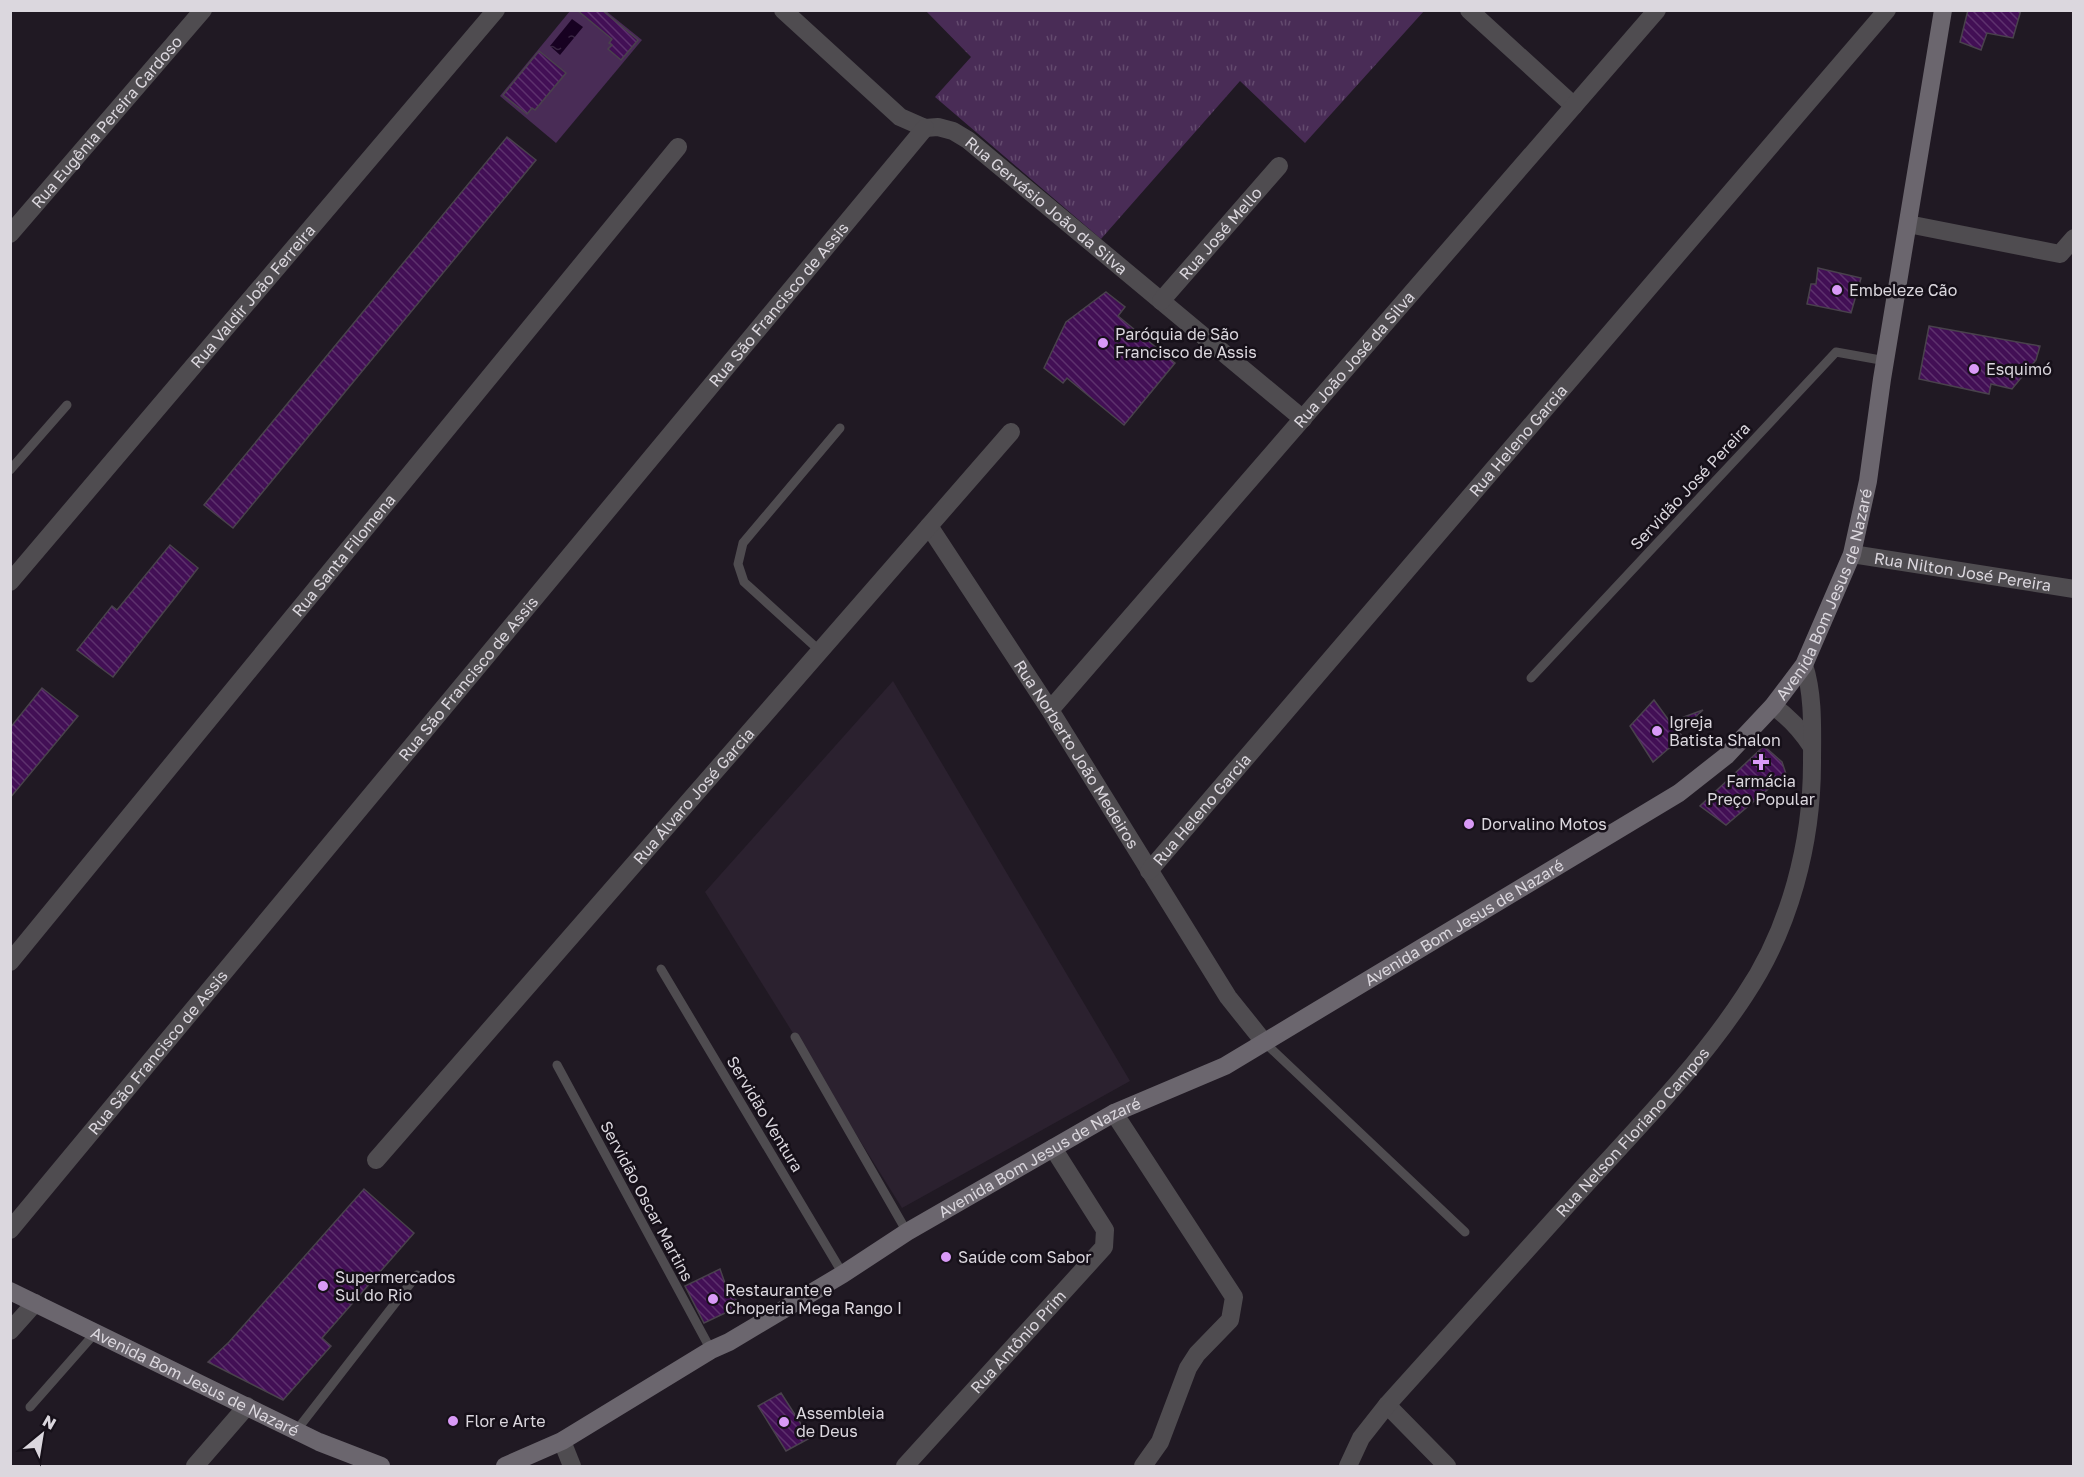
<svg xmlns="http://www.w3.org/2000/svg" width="2084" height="1477" viewBox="0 0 2084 1477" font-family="'Golos Text',sans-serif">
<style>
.built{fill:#2b212f}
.grass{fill:url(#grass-tufts)}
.green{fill:#492c56}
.water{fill:url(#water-ripples)}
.building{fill:url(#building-back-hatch);stroke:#49424c;stroke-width:1.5}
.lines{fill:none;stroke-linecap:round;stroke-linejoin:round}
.service{stroke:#4f4c50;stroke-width:9}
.minor{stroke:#4f4c50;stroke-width:18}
.tertiary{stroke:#4f4c50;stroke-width:18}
.secondary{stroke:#6b666e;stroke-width:18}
.poi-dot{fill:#d99af7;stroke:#161019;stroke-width:2}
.labels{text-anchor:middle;stroke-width:5;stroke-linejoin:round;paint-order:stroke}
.street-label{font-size:16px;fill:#dbd7de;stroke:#161019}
.poi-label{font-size:16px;fill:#dbd7de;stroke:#161019;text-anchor:start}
</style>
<defs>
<pattern id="grass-tufts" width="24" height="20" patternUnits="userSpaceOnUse" patternTransform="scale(1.5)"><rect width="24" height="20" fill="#492c56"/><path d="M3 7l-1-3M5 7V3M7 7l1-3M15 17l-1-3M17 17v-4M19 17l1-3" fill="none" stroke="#634a6e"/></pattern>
<pattern id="water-ripples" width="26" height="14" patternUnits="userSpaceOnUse" patternTransform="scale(1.5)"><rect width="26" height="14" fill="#170121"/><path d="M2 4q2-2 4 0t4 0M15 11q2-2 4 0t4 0" fill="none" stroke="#382541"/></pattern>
<pattern id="building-back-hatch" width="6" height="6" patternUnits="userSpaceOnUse" patternTransform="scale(1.5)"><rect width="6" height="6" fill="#420f55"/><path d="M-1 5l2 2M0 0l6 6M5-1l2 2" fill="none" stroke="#5d316d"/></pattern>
</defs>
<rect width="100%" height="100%" fill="#201923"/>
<path class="built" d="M893,681L1130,1081L902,1208L705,892Z"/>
<path class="grass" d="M926,11H1424L1305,143L1240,81L1101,239L935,97L971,57Z"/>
<path class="green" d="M570,11H606L642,40L556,143L500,96Z"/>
<path class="water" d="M572,19L583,27L560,55L550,46Z"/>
<path class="building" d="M577,10H602L638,40L621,60L608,49L612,45L609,43L612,39Z
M1968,10H2021L2013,38L1987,33L1981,50L1960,42Z
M539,51L566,73L535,110L532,108L527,114L503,95Z
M507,137L536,160L233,528L204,505Z
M1818,268L1861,278L1851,313L1807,304L1811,284H1816Z
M1106,292L1125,307L1118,316L1175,363L1124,425L1067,378L1063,383L1044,368L1066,322Z
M1929,326L2040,346L2036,360L2012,389L1991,384L1989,394L1919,379Z
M170,545L198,568L113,677L77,650L112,606L117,610Z
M42,688L78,716L10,798V728Z
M1654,700L1670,722L1703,710L1679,732L1685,740L1668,749L1653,762L1630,726Z
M1764,746L1782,762L1786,774L1726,825L1700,806Z
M364,1189L414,1233L322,1338L331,1346L283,1400L208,1362L229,1342Z
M720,1269L728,1292L742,1305L704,1323L685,1286Z
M781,1393L810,1438L786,1451L758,1406Z"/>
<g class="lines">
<path class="service" d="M10,470L67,405
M820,651L744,582L738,564L743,543L840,428
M1531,678L1836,352L1886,361
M661,969L843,1274
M795,1037L907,1232
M1264,1042L1465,1232
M557,1065L711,1350
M30,1407L96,1332
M296,1431L417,1275"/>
<g class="minor">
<path id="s1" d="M783,10L900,117L925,128L938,127L953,131L968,140L1303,419"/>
<path d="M1469,10L1574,106"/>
<path d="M1908,224L2060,254L2074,238"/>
<path id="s2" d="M10,234L203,10"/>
<path id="s3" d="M1161,301L1279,166"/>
<path id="s4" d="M929,526L1050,710L1228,997L1264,1042"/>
<path id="s5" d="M1852,554L2074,589"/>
<path id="s6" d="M10,582L496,10"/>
<path id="s7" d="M1050,710L1657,10"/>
<path id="s8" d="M1149,871L1887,10"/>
<path id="s9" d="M10,962L678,147"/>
<path d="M1114,1113L1234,1297L1230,1320L1197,1354L1188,1368L1160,1442L1143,1466"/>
<path id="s10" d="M376,1160L1011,432"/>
<path id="s11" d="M10,1230L925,128"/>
<path d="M10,1331L35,1303"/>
<path d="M1387,1405L1447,1466"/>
<path d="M562,1441L572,1466"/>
<path d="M195,1466L247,1406"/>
<path id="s12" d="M905,1466L1104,1247L1105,1230L1053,1148"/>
</g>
<g class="tertiary">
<path d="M1773,706C1789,717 1801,730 1812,747"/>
<path id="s13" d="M1348,1466L1361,1438L1387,1405C1451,1334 1515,1263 1578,1193C1636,1129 1698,1067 1745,995C1790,928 1812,843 1812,763C1812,731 1814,696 1804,665"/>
</g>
<g class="secondary">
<path id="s14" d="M10,1291L319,1442L381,1466"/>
<path id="s15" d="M505,1466L562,1441L711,1350L729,1342L843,1274L907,1232L1114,1113L1225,1066L1679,793L1726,756L1773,706L1804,665L1852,554L1868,481L1882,379L1943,10"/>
</g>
</g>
<g class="poi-dot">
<circle cx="1837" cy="290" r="6"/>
<circle cx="1103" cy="343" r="6"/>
<circle cx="1974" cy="369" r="6"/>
<circle cx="1657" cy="731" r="6"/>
<path d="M1758 753h6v6h6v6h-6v6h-6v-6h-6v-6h6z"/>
<circle cx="1469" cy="824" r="6"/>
<circle cx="946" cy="1257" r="6"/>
<circle cx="323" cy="1286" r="6"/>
<circle cx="713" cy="1299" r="6"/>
<circle cx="453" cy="1421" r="6"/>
<circle cx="784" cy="1422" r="6"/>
</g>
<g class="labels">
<g class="street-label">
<text dy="6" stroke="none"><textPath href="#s2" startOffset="148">Rua Eugênia Pereira Cardoso</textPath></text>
<text dy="6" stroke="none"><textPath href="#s1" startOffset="334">Rua Gervásio João da Silva</textPath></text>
<text dy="6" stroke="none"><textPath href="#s3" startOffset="90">Rua José Mello</textPath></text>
<text dy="6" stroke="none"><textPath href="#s6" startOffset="375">Rua Valdir João Ferreira</textPath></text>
<text dy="6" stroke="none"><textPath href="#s11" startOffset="1203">Rua São Francisco de Assis</textPath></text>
<text dy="6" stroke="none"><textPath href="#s7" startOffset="464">Rua João José da Silva</textPath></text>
<text dy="6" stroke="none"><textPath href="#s8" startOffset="567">Rua Heleno Garcia</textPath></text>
<text transform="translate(1690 486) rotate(-47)" y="6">Servidão José Pereira</text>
<text dy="6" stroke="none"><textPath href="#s9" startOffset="526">Rua Santa Filomena</textPath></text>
<text dy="6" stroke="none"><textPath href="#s5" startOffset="112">Rua Nilton José Pereira</textPath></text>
<text dy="6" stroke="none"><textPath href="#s15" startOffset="1608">Avenida Bom Jesus de Nazaré</textPath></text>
<text dy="6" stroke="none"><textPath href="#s11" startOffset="717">Rua São Francisco de Assis</textPath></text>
<text dy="6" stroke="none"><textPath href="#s4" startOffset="272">Rua Norberto João Medeiros</textPath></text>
<text dy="6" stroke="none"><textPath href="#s10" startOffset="483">Rua Álvaro José Garcia</textPath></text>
<text dy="6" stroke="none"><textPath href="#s8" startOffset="81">Rua Heleno Garcia</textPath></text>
<text dy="6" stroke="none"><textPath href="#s15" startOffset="1104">Avenida Bom Jesus de Nazaré</textPath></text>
<text dy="6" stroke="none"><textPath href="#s11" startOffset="231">Rua São Francisco de Assis</textPath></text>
<text transform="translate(765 1114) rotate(59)" y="6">Servidão Ventura</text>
<text dy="6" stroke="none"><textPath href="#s13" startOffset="440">Rua Nelson Floriano Campos</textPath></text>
<text dy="6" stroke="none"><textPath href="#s15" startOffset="618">Avenida Bom Jesus de Nazaré</textPath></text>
<text transform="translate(647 1201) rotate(62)" y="6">Servidão Oscar Martins</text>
<text dy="6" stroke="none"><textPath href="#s12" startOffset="168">Rua Antônio Prim</textPath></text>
<text dy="6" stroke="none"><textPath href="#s14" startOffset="206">Avenida Bom Jesus de Nazaré</textPath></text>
</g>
<g class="poi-label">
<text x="1849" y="296">Embeleze Cão</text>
<text x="1115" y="340">Paróquia de São<tspan x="1115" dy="18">Francisco de Assis</tspan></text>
<text x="1986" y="375">Esquimó</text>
<text x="1669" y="728">Igreja<tspan x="1669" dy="18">Batista Shalon</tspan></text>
<text x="1761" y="787" text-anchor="middle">Farmácia<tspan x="1761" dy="18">Preço Popular</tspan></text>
<text x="1481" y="830">Dorvalino Motos</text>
<text x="958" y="1263">Saúde com Sabor</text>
<text x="335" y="1283">Supermercados<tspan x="335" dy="18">Sul do Rio</tspan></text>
<text x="725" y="1296">Restaurante e<tspan x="725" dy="18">Choperia Mega Rango I</tspan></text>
<text x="796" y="1419">Assembleia<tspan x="796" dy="18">de Deus</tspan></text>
<text x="465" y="1427">Flor e Arte</text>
</g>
</g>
<rect width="2084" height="1477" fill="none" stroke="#dbd7de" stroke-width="24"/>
<g transform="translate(42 1435) rotate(30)" stroke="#161019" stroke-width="4.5" paint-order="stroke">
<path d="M0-4.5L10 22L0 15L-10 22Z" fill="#dbd7de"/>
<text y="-9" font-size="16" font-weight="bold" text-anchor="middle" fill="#dbd7de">N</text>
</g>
</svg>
